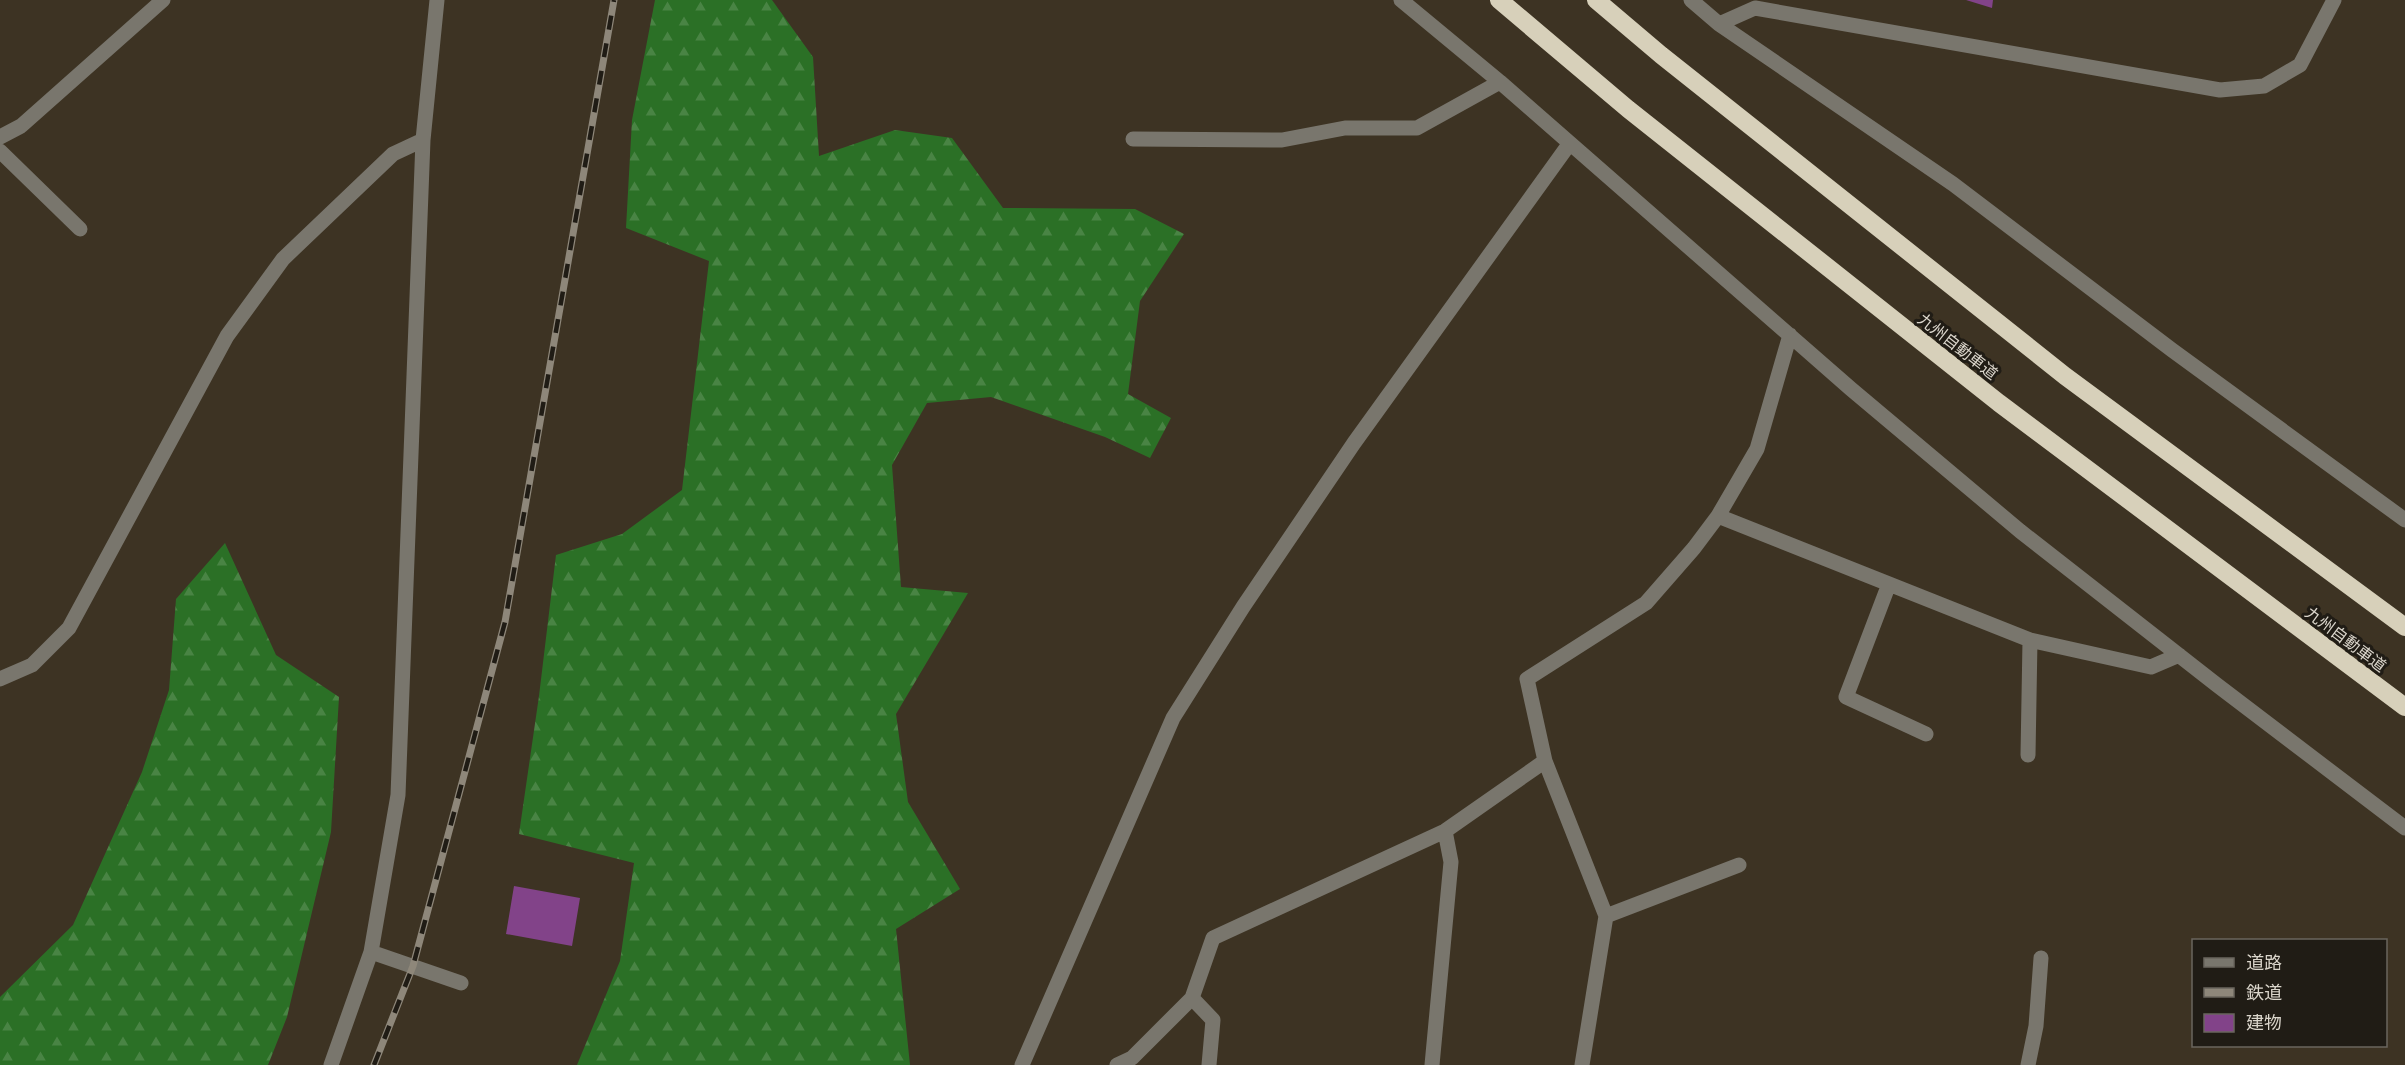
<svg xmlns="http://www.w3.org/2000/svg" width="2405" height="1065" viewBox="0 0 2405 1065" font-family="Karla,'Noto Sans JP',sans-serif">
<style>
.forest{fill:url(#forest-firs)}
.building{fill:#824389}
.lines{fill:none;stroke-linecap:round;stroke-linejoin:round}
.minor{stroke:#79766d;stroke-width:15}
.highway{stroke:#d7d0ba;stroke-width:18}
.rail-casing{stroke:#8e877a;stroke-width:7}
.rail{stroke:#201c15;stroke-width:4.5;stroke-dasharray:14;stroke-linecap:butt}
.labels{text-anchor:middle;stroke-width:6;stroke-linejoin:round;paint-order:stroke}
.street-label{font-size:16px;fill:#dad5cb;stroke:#201c15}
</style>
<defs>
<pattern id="forest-firs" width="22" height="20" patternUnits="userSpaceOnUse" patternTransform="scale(1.5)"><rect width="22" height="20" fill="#2b7026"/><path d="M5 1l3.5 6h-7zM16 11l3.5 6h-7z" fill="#498444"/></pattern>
</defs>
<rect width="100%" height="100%" fill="#3d3323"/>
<path class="forest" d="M655,0H772L813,57L819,156L895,130L952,138L1003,208L1135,209L1184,234L1140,301L1128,394L1171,418L1150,458L1105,437L991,397L927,403L892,465L901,587L968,593L896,714L908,802L960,889L896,929L910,1065H577L620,961L634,863L519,834L539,696L556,555L622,534L682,490L709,261L626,228L632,120Z
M225,543L276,655L339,697L331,832L287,1017L268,1065H0V997L73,925L142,772L169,690L176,599Z"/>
<path class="building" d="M1966,0H1993L1992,8Z
M514,886L580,898L572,946L506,934Z"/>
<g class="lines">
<path class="minor" d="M1401,0L1500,82L1851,389L2020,531L2217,685L2405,828
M1691,0L1719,24L1953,184L2172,350L2405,520
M1719,24L1755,8L2220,90L2264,86L2300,65L2334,0
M0,137L21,126L163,0
M1133,139L1282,140L1345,128H1417L1500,82
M0,151L80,229
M1790,335L1757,449L1718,516L2030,640L2151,667L2179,655
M1889,584L1846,697L1926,734
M0,679L32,665L69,628L227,336L283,259L393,154L423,140
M2028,755L2030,640
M1606,916L1739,865
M371,952L461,983
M1192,998L1213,1020L1209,1065
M331,1065L371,952L398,795L423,140L437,0
M1022,1065L1173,718L1243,607L1354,443L1570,143
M1117,1065L1132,1058L1192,998L1213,938L1445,831L1545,761
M1432,1065L1451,862L1445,831
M1582,1065L1606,916L1545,761L1527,679L1646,603L1694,548L1718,516
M2028,1065L2036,1026L2041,958"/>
<path class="highway" d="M1499,0L1628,109L1999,403L2405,707
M1596,0L1661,55L2065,376L2405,627"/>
<g class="rail-casing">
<path id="rail" d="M374,1065L413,966L505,622L614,0"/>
</g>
<use href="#rail" class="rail"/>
</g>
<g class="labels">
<g class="street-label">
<text transform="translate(1958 346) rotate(38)" y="6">九州自動車道</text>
<text transform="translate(2346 639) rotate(37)" y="6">九州自動車道</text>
</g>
</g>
<rect x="2192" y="939" width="195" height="108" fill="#201c15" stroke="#6a665e" stroke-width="1.5"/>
<rect x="2204" y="958" width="30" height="9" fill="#79766d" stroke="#6a665e" stroke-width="1.5"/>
<text x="2246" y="969" font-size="18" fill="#dad5cb">道路</text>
<rect x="2204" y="988" width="30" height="9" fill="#8e877a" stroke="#6a665e" stroke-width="1.5"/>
<text x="2246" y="999" font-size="18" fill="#dad5cb">鉄道</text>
<rect x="2204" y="1014" width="30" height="18" fill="#824389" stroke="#6a665e" stroke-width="1.5"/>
<text x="2246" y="1029" font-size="18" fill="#dad5cb">建物</text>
</svg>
